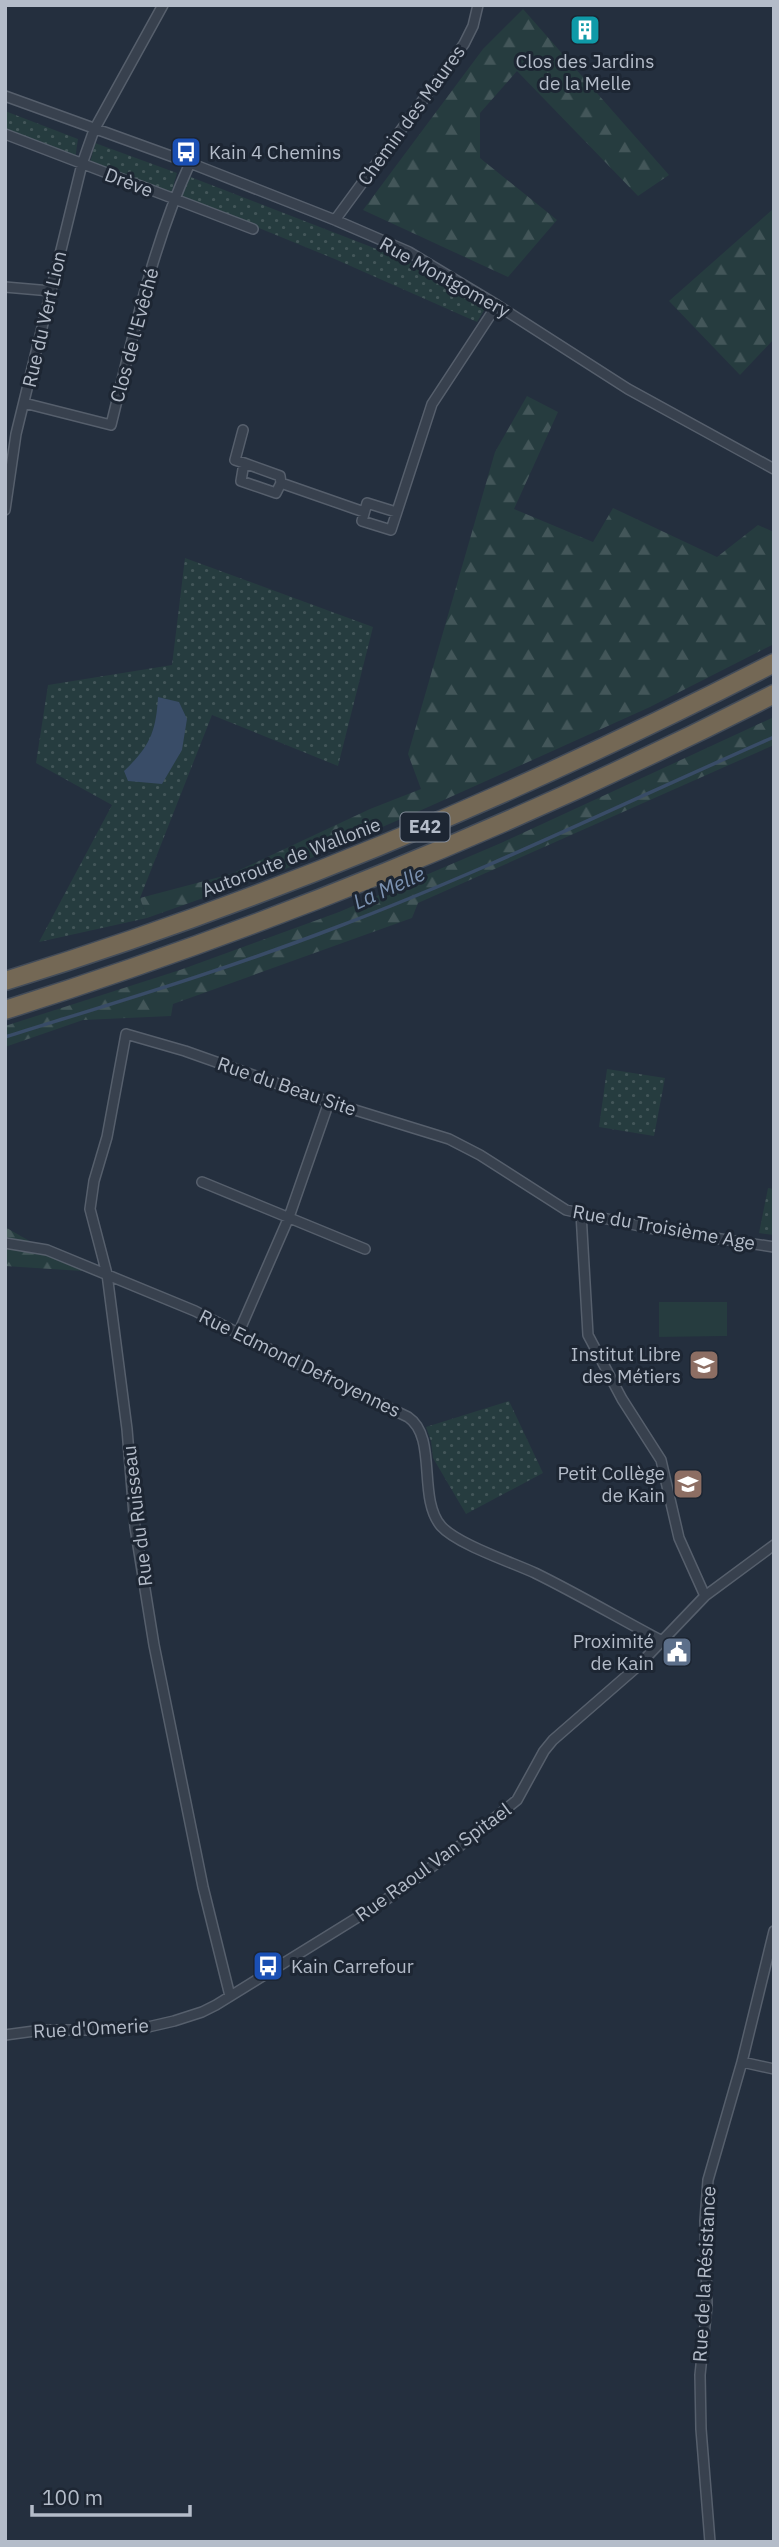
<svg xmlns="http://www.w3.org/2000/svg" width="779" height="2547" viewBox="0 0 779 2547" font-family="'IBM Plex Sans',sans-serif">
<style>
.grass{fill:url(#grass-dots)}
.forest{fill:url(#forest-firs)}
.garden{fill:#263c3f}
.water{fill:#394c67}
.lines{fill:none;stroke-linecap:round;stroke-linejoin:round}
.stream{stroke:#394c67;stroke-width:3.5}
.minor-casing{stroke:#565f6c;stroke-width:12}
.motorway-casing{stroke:#434c59;stroke-width:21}
.minor{stroke:#38414e;stroke-width:9}
.motorway{stroke:#746855;stroke-width:18}
.labels{text-anchor:middle;stroke-width:6;stroke-linejoin:round;paint-order:stroke}
.shield{fill:#1d2633;stroke:#878f9c;stroke-width:2}
.shield-label{font-size:18px;font-weight:bold;fill:#b4bcc9}
.poi-label{font-size:19px;fill:#b4bcc9;stroke:#1d2633;text-anchor:end}
.street-label{font-size:19px;fill:#b4bcc9;stroke:#1d2633}
.water-label{font-size:21px;font-style:italic;fill:#7c92b1;stroke:#1d2633}
</style>
<defs>
<pattern id="grass-dots" width="8" height="8" patternUnits="userSpaceOnUse" patternTransform="scale(1.75)"><rect width="8" height="8" fill="#263c3f"/><path d="M2 2h.1M6 6h.1" fill="none" stroke="#435659" stroke-width="1.8" stroke-linecap="round"/></pattern>
<pattern id="forest-firs" width="22" height="20" patternUnits="userSpaceOnUse" patternTransform="scale(1.75)"><rect width="22" height="20" fill="#263c3f"/><path d="M5 1l3.5 6h-7zM16 11l3.5 6h-7z" fill="#435659"/></pattern>
</defs>
<rect width="100%" height="100%" fill="#242f3e"/>
<path class="grass" d="M5,111L78,139L75,159L5,131Z
M95,143L177,173L171,194L90,163Z
M188,176L405,260L488,304L477,322L337,260L181,196Z
M185,558L373,627L338,766L212,715L140,898L147,918L39,942L112,805L36,763L48,685L172,665Z
M607,1069L665,1078L654,1136L599,1127Z
M768,1188L774,1189V1235L759,1233Z
M509,1401L543,1473L466,1514L433,1458L431,1441L426,1427Z"/>
<path class="forest" d="M523,9L669,175L638,196L517,71L480,113V158L557,220L508,277L363,210L483,49Z
M773,209L774,339L740,375L669,301Z
M527,396L558,412L514,509L593,542L613,508L717,557L758,525L774,532V644L650,707L426,808L288,868L147,918L140,898L231,874L370,809L421,789L408,754L495,452Z
M774,717V745L418,903L412,918L173,1004L171,1016L83,1020L5,1047V1026L180,970L339,912L501,843Z
M5,1227L82,1271L5,1266Z"/>
<path class="garden" d="M659,1302H727V1336L659,1337Z"/>
<path class="water" d="M158,697L179,702L187,719L182,750L162,784L128,781L124,771C150,746 156,732 158,697Z"/>
<g class="lines">
<path class="stream" d="M5,1037C117,1002 228,969 337,927C485,871 628,801 774,737"/>
<g class="minor-casing">
<path id="minor" d="M5,96L190,163L335,220L409,252L497,305L628,389L774,469
M5,134L253,229
M335,220L464,44L473,26L478,5
M5,287L51,291
M24,403L111,425C133,336 152,247 190,163
M243,430L235,460L244,463
M281,483L280,476L244,463L241,481L276,493L281,483L364,512
M5,510L16,434L82,164L94,130L163,5
M396,512L367,503L362,521L391,530L432,404L497,305
M202,1182L365,1249
M581,1213L588,1335L622,1399L661,1460L679,1538L705,1596
M5,1243L47,1250L195,1311L314,1372L408,1417C438,1437 417,1498 441,1526C457,1544 511,1562 535,1573C578,1594 620,1619 662,1641
M238,1334L289,1217L329,1102
M230,1996L203,1887L154,1645L135,1527L127,1429L107,1274L90,1209L94,1181L107,1137L126,1034L185,1051L329,1102L449,1139L480,1155L566,1210L649,1228L774,1247
M5,2035L42,2030H89L148,2027L174,2021L202,2012L216,2005L384,1901L451,1853L517,1800L544,1751L553,1740L638,1666L705,1596L774,1545
M742,2062L774,2069
M710,2542L701,2429L700,2375L707,2306L705,2221L708,2180L742,2062L774,1931"/>
</g>
<g class="motorway-casing">
<path id="motorway" d="M5,981C271,899 527,790 774,663
M5,1010C270,926 526,821 774,694"/>
</g>
<use href="#minor" class="minor"/>
<use href="#motorway" class="motorway"/>
</g>
<defs>
<g id="building-square" transform="scale(1.575)"><rect x="-9" y="-9" width="18" height="18" rx="4" fill="#0f9aa8" stroke="#1d2633"/><path d="M-4-6H4V6H1V3H-1V6H-4ZM-2.5-4.3h1.7v1.8h-1.7ZM.8-4.3h1.7v1.8H.8ZM-2.5-1h1.7V.8h-1.7ZM.8-1h1.7V.8H.8Z" fill="#fff"/></g>
<g id="bus-square" transform="scale(1.575)"><rect x="-9" y="-9" width="18" height="18" rx="4" fill="#1a4fb4" stroke="#1d2633"/><path d="M-5-6H5V4H4V6H2V4H-2V6H-4V4H-5ZM-3.5-4V0h7V-4ZM-3.5 1.2v1.5H-2V1.2ZM2 1.2v1.5H3.5V1.2Z" fill="#fff"/></g>
<g id="school-square" transform="scale(1.575)"><rect x="-9" y="-9" width="18" height="18" rx="4" fill="#8d6e63" stroke="#1d2633"/><path d="M0-5L7-2L0 1L-7-2ZM-4 1L0 2.5L4 1V4Q0 6-4 4Z" fill="#fff"/></g>
<g id="civic-square" transform="scale(1.575)"><rect x="-9" y="-9" width="18" height="18" rx="4" fill="#5c6f8a" stroke="#1d2633"/><path d="M-.6-6.5H3V-4.5H.6V-3L4-1V1h2V6H-6V1h2V-1L-.6-3ZM-1.2 2.5V6h2.4V2.5Z" fill="#fff"/></g>
</defs>
<g fill-rule="evenodd">
<use href="#building-square" x="585" y="30"/>
<use href="#bus-square" x="186" y="152"/>
<use href="#school-square" x="704" y="1365"/>
<use href="#school-square" x="688" y="1484"/>
<use href="#civic-square" x="677" y="1652"/>
<use href="#bus-square" x="268" y="1966"/>
</g>
<g class="labels">
<rect class="shield" x="400.5" y="812.5" width="49" height="29" rx="5"/>
<g class="shield-label">
<text x="425" y="833">E42</text>
</g>
<g class="poi-label">
<text x="585" y="68" text-anchor="middle">Clos des Jardins<tspan x="585" dy="22">de la Melle</tspan></text>
<text x="209" y="159" text-anchor="start">Kain 4 Chemins</text>
<text x="681" y="1361">Institut Libre<tspan x="681" dy="22">des Métiers</tspan></text>
<text x="665" y="1480">Petit Collège<tspan x="665" dy="22">de Kain</tspan></text>
<text x="654" y="1648">Proximité<tspan x="654" dy="22">de Kain</tspan></text>
<text x="291" y="1973" text-anchor="start">Kain Carrefour</text>
</g>
<g class="street-label">
<text transform="translate(411 115) rotate(-54)" y="7">Chemin des Maures</text>
<text transform="translate(129 182) rotate(21)" y="7">Drève</text>
<text transform="translate(445 277) rotate(29)" y="7">Rue Montgomery</text>
<text transform="translate(44 319) rotate(-77)" y="7">Rue du Vert Lion</text>
<text transform="translate(134 335) rotate(-75)" y="7">Clos de l'Evêché</text>
<text transform="translate(291 857) rotate(-21)" y="7">Autoroute de Wallonie</text>
<text transform="translate(287 1086) rotate(19)" y="7">Rue du Beau Site</text>
<text transform="translate(664 1227) rotate(10)" y="7">Rue du Troisième Age</text>
<text transform="translate(300 1363) rotate(26)" y="7">Rue Edmond Defroyennes</text>
<text transform="translate(137 1516) rotate(-97)" y="7">Rue du Ruisseau</text>
<text transform="translate(433 1862) rotate(-36)" y="7">Rue Raoul Van Spitael</text>
<text transform="translate(91 2028) rotate(-3)" y="7">Rue d'Omerie</text>
<text transform="translate(704 2274) rotate(-87)" y="7">Rue de la Résistance</text>
</g>
<g class="water-label">
<text transform="translate(389 888) rotate(-24)" y="7">La Melle</text>
</g>
</g>
<rect width="779" height="2547" fill="none" stroke="#b4bcc9" stroke-width="14"/>
<path d="M32 2505v10h158v-10" fill="none" stroke="#b4bcc9" stroke-width="3.5"/>
<text x="42" y="2505" font-size="21" fill="#b4bcc9" stroke="#1d2633" stroke-width="5" paint-order="stroke">100 m</text>
</svg>
